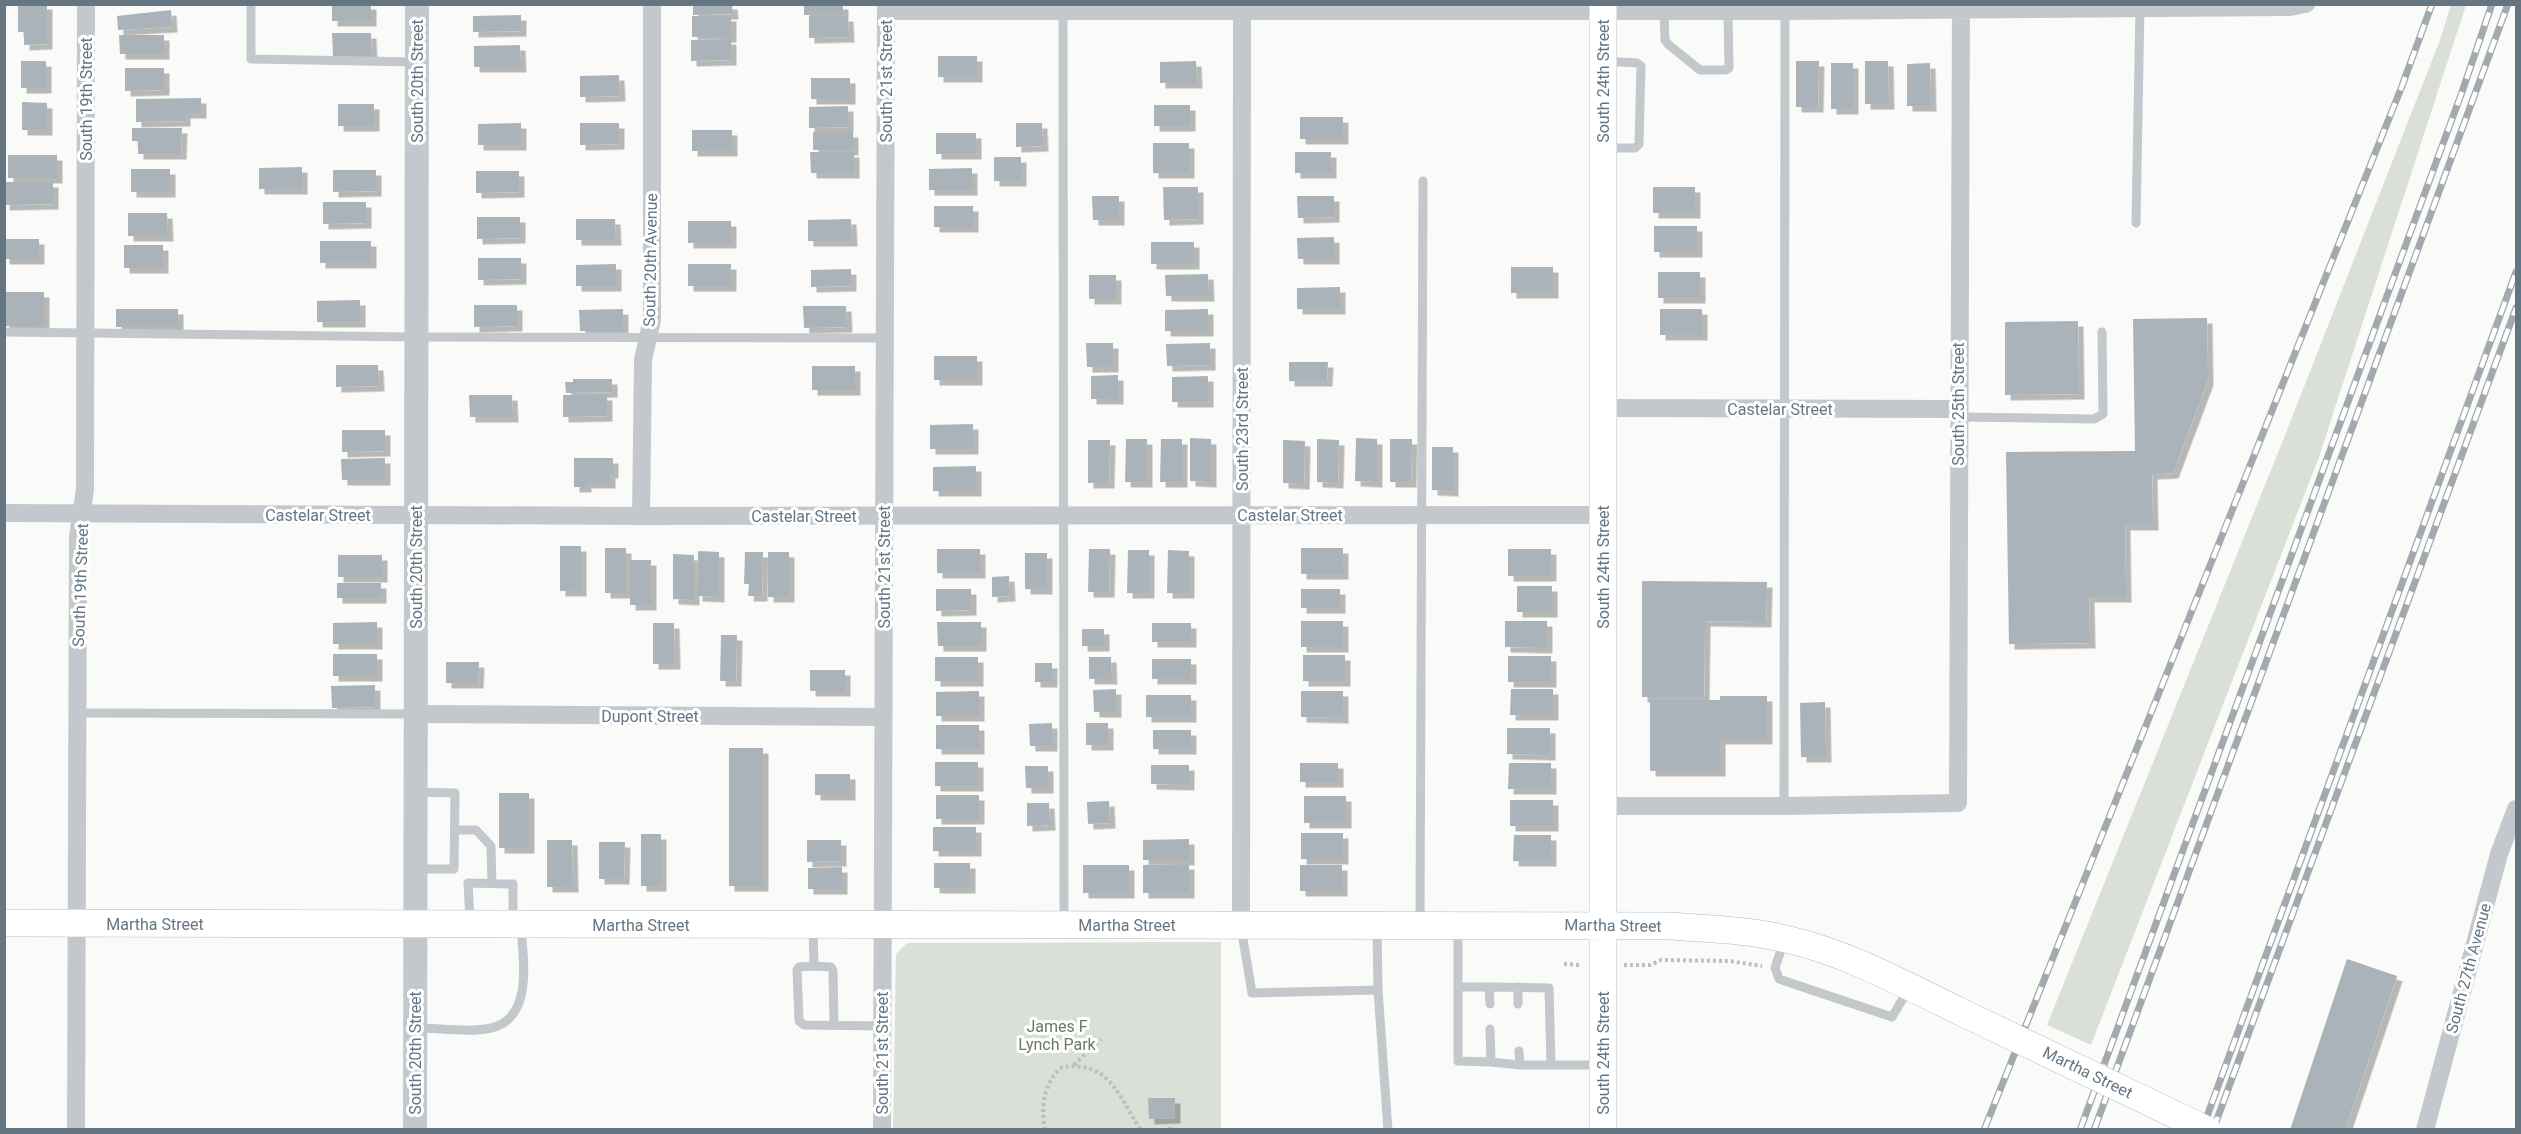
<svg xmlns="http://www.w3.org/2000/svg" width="2521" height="1134" viewBox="0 0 2521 1134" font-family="Roboto,sans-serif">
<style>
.green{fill:#dadfd7}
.building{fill:#aab3b9;filter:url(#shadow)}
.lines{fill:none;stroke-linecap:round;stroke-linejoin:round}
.secondary-casing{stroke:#b3babf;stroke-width:28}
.path{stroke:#bbbfc2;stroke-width:4;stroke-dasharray:3 3;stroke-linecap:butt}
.service{stroke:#c3c8cc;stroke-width:9}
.minor{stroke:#c3c8cc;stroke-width:18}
.tertiary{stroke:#c3c8cc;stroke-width:24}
.secondary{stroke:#fff;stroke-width:27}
.rail-casing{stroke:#a2aab0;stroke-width:7}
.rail{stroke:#fff;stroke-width:4.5;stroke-dasharray:14;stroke-linecap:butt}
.secondary-bridge-casing{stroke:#b3babf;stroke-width:28;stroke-linecap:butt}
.secondary-bridge{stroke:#fff;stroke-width:27}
.labels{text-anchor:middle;stroke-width:6;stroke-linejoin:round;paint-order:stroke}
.street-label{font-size:16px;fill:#657683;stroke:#fff}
.park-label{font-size:16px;fill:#687a64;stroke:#fff}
</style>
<defs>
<filter id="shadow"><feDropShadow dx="5.5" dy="5.5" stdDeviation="0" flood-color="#0004"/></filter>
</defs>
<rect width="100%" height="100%" fill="#fafaf8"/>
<path class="green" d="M2451,5H2466L2319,457L2091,1045L2047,1025L2282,443L2440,40Z
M1221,942V1129L893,1130L896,954L907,943Z"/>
<path class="building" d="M18,4H47V44L24,45V32H18Z
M332,4H371V21H332Z
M693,4H732L733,14L693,15Z
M804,4H843V15H804Z
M171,10L172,27L118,30L117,16Z
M521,15V31L473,32V16Z
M692,16H731V37H692Z
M809,16H848L849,37L809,38Z
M332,33H371L372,56H333Z
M119,35H164V54H120Z
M731,39V60L691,61V40Z
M520,45L521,67H474V46Z
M938,56H977V77H938Z
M21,61H46V88H21Z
M1196,61L1197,83H1160V62Z
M1796,61H1819L1818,107H1796Z
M1865,61H1888L1889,104H1865Z
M1831,63H1853V109H1831Z
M1930,63L1931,106H1907V64Z
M125,68H164V90L125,91Z
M619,75L620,96L580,97V76Z
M811,78H850V99H811Z
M201,98V113H185V121L136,122V99Z
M22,102L47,103V130H22Z
M338,104H374V126H338Z
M1154,105H1190V126H1154Z
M848,106V127L809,128V107Z
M1300,117H1343V139H1300Z
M521,123V145H478V124Z
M580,123H619V144L580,145Z
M1016,123H1042L1043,146L1016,147Z
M132,128H182L181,154H138V141H132Z
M692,130H732V151H692Z
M813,132H853V150H813Z
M936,133H976V154H936Z
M1153,143H1189V173H1153Z
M810,152H854V173H811Z
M1295,152H1331V173H1295Z
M8,155H57V178H8Z
M994,157H1021V181H994Z
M302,167V189H259V168Z
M972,168V190H929V169Z
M131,169H170V192H131Z
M333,170H376V191L333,192Z
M476,171H519V192L476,193Z
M4,182H53V204L4,205Z
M1163,187H1198V219L1164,220Z
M1653,187H1695V213H1653Z
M1092,196H1119V220H1093Z
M1297,196H1334V217L1298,218Z
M323,202H366V223L323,224Z
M934,206H973V227H934Z
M128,213H167L168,236H128Z
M477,217H520V238L477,239Z
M576,219H615L616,240H576Z
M851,219L852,241H808V220Z
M688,221H731V243H688Z
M1654,226H1697V252H1654Z
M1334,237V259H1298L1297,238Z
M4,239H39V259H4Z
M320,241H371V263H320Z
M1151,242H1194V264H1151Z
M124,245H163V268H124Z
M478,258H521V279L478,280Z
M616,264V286H576V265Z
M688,264H731V286H688Z
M1511,267H1553V293H1511Z
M851,269V286L811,287V270Z
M1658,272H1700V298H1658Z
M1208,274L1209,296H1166L1165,275Z
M1089,275H1116V299H1089Z
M1340,287V309H1297V288Z
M4,292H44V326H4Z
M360,300V322H317V301Z
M474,305H517V326L474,327Z
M803,306H846L847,327L804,328Z
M116,309H178V327H116Z
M623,309V331H580L579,310Z
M1208,309V331H1165V310Z
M1660,309H1702V335H1660Z
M2207,318L2208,380L2173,473L2152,474L2153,525H2125L2126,597H2089L2090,643L2009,644L2006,452L2135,451L2133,319Z
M2078,321L2079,394L2005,395V322Z
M1086,343H1113V367H1087Z
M1210,343V365L1167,366L1166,344Z
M934,356H977V380H934Z
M1289,362H1328L1327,381H1289Z
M336,365H378L379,386L336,387Z
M812,366H855V390H812Z
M1118,375V399H1091V376Z
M1208,376V402H1172V377Z
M573,379H612V392L566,393L565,382H573Z
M469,395H512L513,417H470Z
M563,395H607V416L563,417Z
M973,424V449H930V425Z
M342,430H385V451L342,452Z
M1190,438L1211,439V482L1190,481Z
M1356,438L1377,439V482L1355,481Z
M1126,439H1147V482H1125Z
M1161,439H1182V482H1160Z
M1317,439L1339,440L1338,483L1317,482Z
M1390,439H1412L1411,482H1390Z
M1088,440H1110L1109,483H1088Z
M1283,440L1305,441L1304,484L1283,483Z
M1432,447H1453V491L1432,490Z
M385,458V480H342L341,459Z
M574,458H613V473H610V483H586V487H574Z
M976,466V491H933V467Z
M560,546H581V591H560Z
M605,548H626V593H605Z
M1301,548H1343V574H1301Z
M937,549H980V573H937Z
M1089,549H1110L1109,592H1088Z
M1508,549H1551V576H1508Z
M1128,550H1149V593H1127Z
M1168,550L1189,551V593H1167Z
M698,551L719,552V597L697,596Z
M745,552H763L762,596H748L749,584H744Z
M768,552H789V597H768Z
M1025,553H1047V589H1025Z
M673,554L694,555V600L673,599Z
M338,555H382V577H338Z
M630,560H651V605H630Z
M1009,576L1010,596L992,597V577Z
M1642,581L1767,582L1766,622L1705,621L1704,697H1642Z
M337,583H381V598H337Z
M1517,586H1552V612H1517Z
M936,589H971V610L936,611Z
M1301,589H1340V608H1301Z
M1301,621H1343V647H1301Z
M1505,621H1547V648L1505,647Z
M377,622V644H333V623Z
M937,622H981V646H938Z
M653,623H674L675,664H653Z
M1152,623H1191V642H1152Z
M1082,629H1104V646H1082Z
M721,635H737L736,681H720Z
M333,654H377V676H333Z
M1303,655H1345V681H1303Z
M1508,656H1551V682H1508Z
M935,657H978V681H935Z
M1089,657H1111L1112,679H1089Z
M1152,659H1191V679H1152Z
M446,662H479L478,683H446Z
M1035,663H1052V682H1035Z
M810,670H845V691H810Z
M375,685V707L332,708L331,686Z
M1116,689V712H1094L1093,690Z
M1511,689H1553V715H1510Z
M979,691V716H936V692Z
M1301,691H1343V718L1301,717Z
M1146,695H1191V717H1146Z
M1720,696H1767V739H1720V771H1650V700H1720Z
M1825,702L1826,757H1801L1800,703Z
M1052,723V746H1030L1029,724Z
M1086,723H1108V745H1086Z
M936,725H979V749H936Z
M1507,728H1550V755L1507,754Z
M1153,730H1191V749H1153Z
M729,748H763V886H729Z
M935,762H978V786H935Z
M1300,763H1338V782H1300Z
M1509,763H1551V789H1508Z
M1151,765H1189V785L1151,784Z
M1025,766H1048V788H1026Z
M815,774H850V795H815Z
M499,793H529V848H499Z
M936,795H979V819H936Z
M1304,796H1346V823H1304Z
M1510,800H1553V826H1510Z
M1109,801L1110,823L1088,824L1087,802Z
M1027,803H1049L1050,825L1027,826Z
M933,827H976V851H933Z
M1301,833H1343V859H1301Z
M641,834H661V886H641Z
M1514,835H1551V861H1513Z
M1189,839V860H1143V840Z
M547,840H572L573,887H547Z
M807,840H841V861L807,862Z
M599,842H625L624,879H599Z
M934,863H970V888H934Z
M1189,864V893H1143V865Z
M1083,865H1129V893H1083Z
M1300,865H1342V891H1300Z
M842,867V889H808V868Z
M2347,959L2397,976L2345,1130H2290Z
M1148,1098H1175V1118L1149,1119Z"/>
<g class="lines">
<g class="secondary-casing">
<path id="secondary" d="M4,923L1671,926C1710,929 1749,930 1786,939C1848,953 1905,985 1961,1012
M1603,1130V4"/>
</g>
<path class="path" d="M1564,964L1581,965
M1624,965H1650L1661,960L1729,961L1762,966
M1074,1065L1101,1039
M1045,1130C1041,1105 1043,1084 1062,1067C1112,1061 1118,1097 1141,1130
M1170,1130L1171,1123"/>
<path class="service" d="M251,4V59L415,62
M1063,10L1064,923
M1664,11L1665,40L1669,45L1700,70H1726L1729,68L1728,11
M1604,61L1637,63L1641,66L1639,144L1635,148H1605
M2136,223L2140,6
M4,332L417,337L885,338
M1958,417L2094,419L2103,414L2102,332
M78,713L414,714
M1784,806L1785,10
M455,830H476L491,846L492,883
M417,869H454L455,793L418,792
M470,922L468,883L513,884V921
M1420,922L1423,181
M813,927L814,966L799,967L797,970L799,1021L804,1025L883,1026
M1241,927L1252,993L1378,990L1377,927
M1458,928V987
M1784,941L1775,968L1779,979L1892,1017L1908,990
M814,966L831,967L833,971L834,1025
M1489,987H1458V1061L1491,1062
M1378,990L1388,1130
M1490,1004L1489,987L1549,988L1551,1065
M1518,1004V987
M417,1028C440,1028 468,1033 491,1028C534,1018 523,959 521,927
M1490,1029L1491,1062L1520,1065
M1519,1051L1520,1065H1602"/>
<path class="minor" d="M886,11H1785L2290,7L2306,4
M1602,408L1958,409
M4,513L641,516L1603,515
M641,516L643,360L652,320V4
M416,714L883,717
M1603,806H1784L1958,803L1961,4
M1241,925L1242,4
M76,1130L78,537L85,489L86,4
M882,1130L886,4
M2425,1130L2499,854L2516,809"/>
<path class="tertiary" d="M415,1130L417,4"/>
<use href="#secondary" class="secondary"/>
<g class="rail-casing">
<path id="rail" d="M1984,1130L2402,86L2432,4
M2080,1130L2462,92L2492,4
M2094,1130L2508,4
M2202,1130L2516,272
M2213,1130L2516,308"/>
</g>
<use href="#rail" class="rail"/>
<g class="secondary-bridge-casing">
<path id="secondary-bridge" d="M1961,1012L2207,1130"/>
</g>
<use href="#secondary-bridge" class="secondary-bridge"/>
</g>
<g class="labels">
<g class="street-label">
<text transform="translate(417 81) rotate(-90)" y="6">South 20th Street</text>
<text transform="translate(886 81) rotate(-90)" y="6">South 21st Street</text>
<text transform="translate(1603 81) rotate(-90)" y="6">South 24th Street</text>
<text transform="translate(86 99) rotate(-90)" y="6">South 19th Street</text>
<text transform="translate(650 260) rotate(-89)" y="6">South 20th Avenue</text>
<text transform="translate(1958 404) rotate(-90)" y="6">South 25th Street</text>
<text x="1780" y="415">Castelar Street</text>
<text transform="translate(1242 429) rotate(-90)" y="6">South 23rd Street</text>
<text x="318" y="521">Castelar Street</text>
<text x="1290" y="521">Castelar Street</text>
<text x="804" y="522">Castelar Street</text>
<text transform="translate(416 567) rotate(-90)" y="6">South 20th Street</text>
<text transform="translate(884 567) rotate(-90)" y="6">South 21st Street</text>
<text transform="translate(1603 567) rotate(-90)" y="6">South 24th Street</text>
<text transform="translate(80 585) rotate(-88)" y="6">South 19th Street</text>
<text x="650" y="722">Dupont Street</text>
<text x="155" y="930">Martha Street</text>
<text x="641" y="931">Martha Street</text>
<text x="1127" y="931">Martha Street</text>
<text transform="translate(1613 925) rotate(1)" y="6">Martha Street</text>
<text transform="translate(2468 968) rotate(-75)" y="6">South 27th Avenue</text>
<text transform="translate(415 1053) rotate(-90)" y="6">South 20th Street</text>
<text transform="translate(882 1053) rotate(-90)" y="6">South 21st Street</text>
<text transform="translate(1603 1053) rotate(-90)" y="6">South 24th Street</text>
<text transform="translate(2088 1072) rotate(26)" y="6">Martha Street</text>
</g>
<g class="park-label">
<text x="1057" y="1032">James F<tspan x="1057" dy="18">Lynch Park</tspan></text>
</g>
</g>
<rect width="2521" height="1134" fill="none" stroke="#657683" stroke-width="12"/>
</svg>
